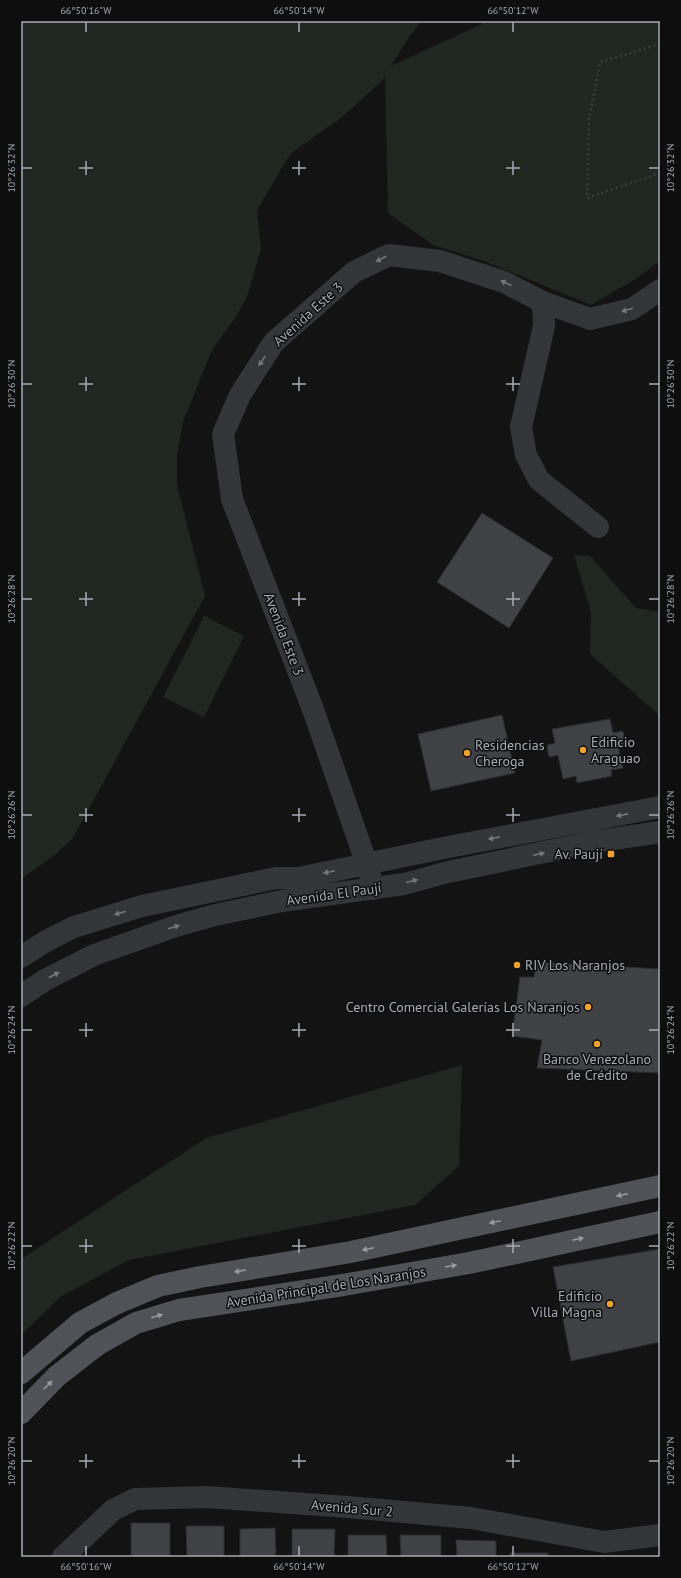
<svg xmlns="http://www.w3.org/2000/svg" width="681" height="1578" viewBox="0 0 681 1578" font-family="'PT Sans',sans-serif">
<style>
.green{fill:#1f2720}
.building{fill:#3f4144;stroke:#2d2d30}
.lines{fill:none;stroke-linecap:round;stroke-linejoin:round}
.path{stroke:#3a3c40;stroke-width:2.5;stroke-dasharray:2 3;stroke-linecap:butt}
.minor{stroke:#343539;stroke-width:22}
.major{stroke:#505258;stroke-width:22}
.oneway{fill:#72767d}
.oneway2{fill:#9499a2}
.ticks{fill:none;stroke:#a5abb5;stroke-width:1.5}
.poi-dot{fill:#eea231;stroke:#0e0e0f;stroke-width:1.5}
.labels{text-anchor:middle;stroke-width:3;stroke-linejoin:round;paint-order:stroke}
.street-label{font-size:14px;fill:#a5abb5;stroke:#0e0e0f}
.poi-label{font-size:14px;fill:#a5abb5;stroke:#0e0e0f;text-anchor:start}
.neatline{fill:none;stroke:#a5abb5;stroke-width:1.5}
.ticks-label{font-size:10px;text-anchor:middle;fill:#a5abb5}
</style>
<rect width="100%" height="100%" fill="#131314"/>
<path class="green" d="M21,21H422L409,37L391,66L482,24L478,21H660V261L637,278L591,305L484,261L433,245L388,213L385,76L381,82L342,117L290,154L257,210L261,249L247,297L235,318L212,350L183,422L177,455V485L205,596L73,838L56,854L21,879Z
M574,555L590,556L636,608L660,612V716L590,654L591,612Z
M204,616L244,636L204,717L163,697Z
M462,1065L459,1166L415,1205L129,1260L60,1297L21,1335V1259L206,1138Z"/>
<path class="building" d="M482,513L553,558L509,628L437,582Z
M502,715L515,773L431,791L418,734Z
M610,719L613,733L623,731L626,745L618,746L623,768L611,770L612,776L577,783L576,776L563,779L558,755L549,757L547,745L555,743L552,729Z
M536,962L660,969V1073L537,1068L542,1040L512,1036L520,977H534Z
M660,1249V1342L571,1361L553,1267Z
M131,1523H170V1557H133L131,1554Z
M186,1526H224V1557H187Z
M275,1528L276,1557H240V1529Z
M292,1529H335L334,1557H292Z
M348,1535H386L387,1557H348Z
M400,1535H441V1557H401Z
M456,1540L496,1541V1557H457Z
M510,1553H548V1557H510Z"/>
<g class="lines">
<path class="path" d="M660,44L600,62L589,119L587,198L660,173"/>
<path class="minor" d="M543,302L544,326L521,427L526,455L539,480L598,527
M374,889L367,865L314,712L232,499L223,434L240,395L274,342L354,272L389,255L440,261L504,282L543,302L590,319L632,309L660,290
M21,957L46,941L74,927L142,906L276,878H299L443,848L660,807
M21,996L45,980L94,955L176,926L215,915L282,901L404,884L448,872L593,842L660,832
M63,1557L113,1510L135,1499L207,1497L348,1507L471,1518L604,1542L660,1535"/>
<path class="major" d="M21,1373L80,1323L117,1303L158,1286L200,1277L351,1252L660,1186
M21,1413L57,1376L97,1345L136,1323L179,1310L337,1286L469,1263L660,1222"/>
</g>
<defs><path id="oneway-solid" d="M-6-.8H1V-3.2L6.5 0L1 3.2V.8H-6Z"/></defs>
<g class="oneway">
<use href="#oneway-solid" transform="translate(381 259) rotate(153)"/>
<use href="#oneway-solid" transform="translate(506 283) rotate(-156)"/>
<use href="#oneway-solid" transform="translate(627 310) rotate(163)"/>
<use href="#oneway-solid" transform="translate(262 361) rotate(123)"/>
<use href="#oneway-solid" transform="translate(622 815) rotate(169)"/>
<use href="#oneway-solid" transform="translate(494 838) rotate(169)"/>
<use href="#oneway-solid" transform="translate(539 854) rotate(-12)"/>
<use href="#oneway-solid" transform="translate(329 872) rotate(168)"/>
<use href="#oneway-solid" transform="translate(412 881) rotate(-14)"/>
<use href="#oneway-solid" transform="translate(120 913) rotate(164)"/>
<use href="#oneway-solid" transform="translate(174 927) rotate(-18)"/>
<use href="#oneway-solid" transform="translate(54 975) rotate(-28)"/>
</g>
<g class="oneway2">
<use href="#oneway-solid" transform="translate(622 1195) rotate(168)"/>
<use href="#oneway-solid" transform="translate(495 1222) rotate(168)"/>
<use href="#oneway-solid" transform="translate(578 1239) rotate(-12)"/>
<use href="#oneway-solid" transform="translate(368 1249) rotate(168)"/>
<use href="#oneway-solid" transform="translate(451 1266) rotate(-10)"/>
<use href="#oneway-solid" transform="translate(240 1271) rotate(171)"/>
<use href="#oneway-solid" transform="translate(157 1316) rotate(-16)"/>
<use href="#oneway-solid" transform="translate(48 1385) rotate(-45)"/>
</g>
<path class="ticks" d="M86,22V32M299,22V32M513,22V32M86,161V175M299,161V175M513,161V175M22,168H32M79,168H93M292,168H306M506,168H520M649,168H659M86,377V391M299,377V391M513,377V391M22,384H32M79,384H93M292,384H306M506,384H520M649,384H659M86,592V606M299,592V606M513,592V606M22,599H32M79,599H93M292,599H306M506,599H520M649,599H659M86,808V822M299,808V822M513,808V822M22,815H32M79,815H93M292,815H306M506,815H520M649,815H659M86,1023V1037M299,1023V1037M513,1023V1037M22,1030H32M79,1030H93M292,1030H306M506,1030H520M649,1030H659M86,1239V1253M299,1239V1253M513,1239V1253M22,1246H32M79,1246H93M292,1246H306M506,1246H520M649,1246H659M86,1454V1468M299,1454V1468M513,1454V1468M22,1461H32M79,1461H93M292,1461H306M506,1461H520M649,1461H659M86,1546V1556M299,1546V1556M513,1546V1556"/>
<g class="poi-dot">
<circle cx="583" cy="750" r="4"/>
<circle cx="467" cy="753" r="4"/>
<rect x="607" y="850" width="8" height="8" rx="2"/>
<circle cx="517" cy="965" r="4"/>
<circle cx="588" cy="1007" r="4"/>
<circle cx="597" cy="1044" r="4"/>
<circle cx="610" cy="1304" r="4"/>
</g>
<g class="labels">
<g class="street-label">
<text transform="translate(308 314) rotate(-42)" y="5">Avenida Este 3</text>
<text transform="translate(284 634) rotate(69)" y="5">Avenida Este 3</text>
<text transform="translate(334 894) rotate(-8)" y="5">Avenida El Paují</text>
<text transform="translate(326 1287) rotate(-9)" y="5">Avenida Principal de Los Naranjos</text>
<text transform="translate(352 1508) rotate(5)" y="5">Avenida Sur 2</text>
</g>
<g class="poi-label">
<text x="591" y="747">Edificio<tspan x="591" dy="16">Araguao</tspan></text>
<text x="475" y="750">Residencias<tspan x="475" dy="16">Cheroga</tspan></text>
<text x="603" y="859" text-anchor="end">Av. Paují</text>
<text x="525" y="970">RIV Los Naranjos</text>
<text x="580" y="1012" text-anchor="end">Centro Comercial Galerías Los Naranjos</text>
<text x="597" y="1064" text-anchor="middle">Banco Venezolano<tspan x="597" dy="16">de Crédito</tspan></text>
<text x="602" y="1301" text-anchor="end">Edificio<tspan x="602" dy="16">Villa Magna</tspan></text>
</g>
</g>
<rect width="681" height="1578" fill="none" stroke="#0e0e0f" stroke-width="44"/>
<rect x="22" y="22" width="637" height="1534" class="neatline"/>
<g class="ticks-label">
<text x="86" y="14">66°50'16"W</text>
<text x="299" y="14">66°50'14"W</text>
<text x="513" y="14">66°50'12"W</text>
<text transform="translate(11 168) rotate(-90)" y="4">10°26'32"N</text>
<text transform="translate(670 168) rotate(-90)" y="4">10°26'32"N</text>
<text transform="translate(11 384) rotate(-90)" y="4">10°26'30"N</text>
<text transform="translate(670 384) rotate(-90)" y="4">10°26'30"N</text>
<text transform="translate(11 599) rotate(-90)" y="4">10°26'28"N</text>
<text transform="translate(670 599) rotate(-90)" y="4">10°26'28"N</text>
<text transform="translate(11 815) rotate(-90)" y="4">10°26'26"N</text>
<text transform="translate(670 815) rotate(-90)" y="4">10°26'26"N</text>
<text transform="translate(11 1030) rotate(-90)" y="4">10°26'24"N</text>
<text transform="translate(670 1030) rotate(-90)" y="4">10°26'24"N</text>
<text transform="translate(11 1246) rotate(-90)" y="4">10°26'22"N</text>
<text transform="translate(670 1246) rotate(-90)" y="4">10°26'22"N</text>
<text transform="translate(11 1461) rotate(-90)" y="4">10°26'20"N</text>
<text transform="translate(670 1461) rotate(-90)" y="4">10°26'20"N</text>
<text x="86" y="1570">66°50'16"W</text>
<text x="299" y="1570">66°50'14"W</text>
<text x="513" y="1570">66°50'12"W</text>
</g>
</svg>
